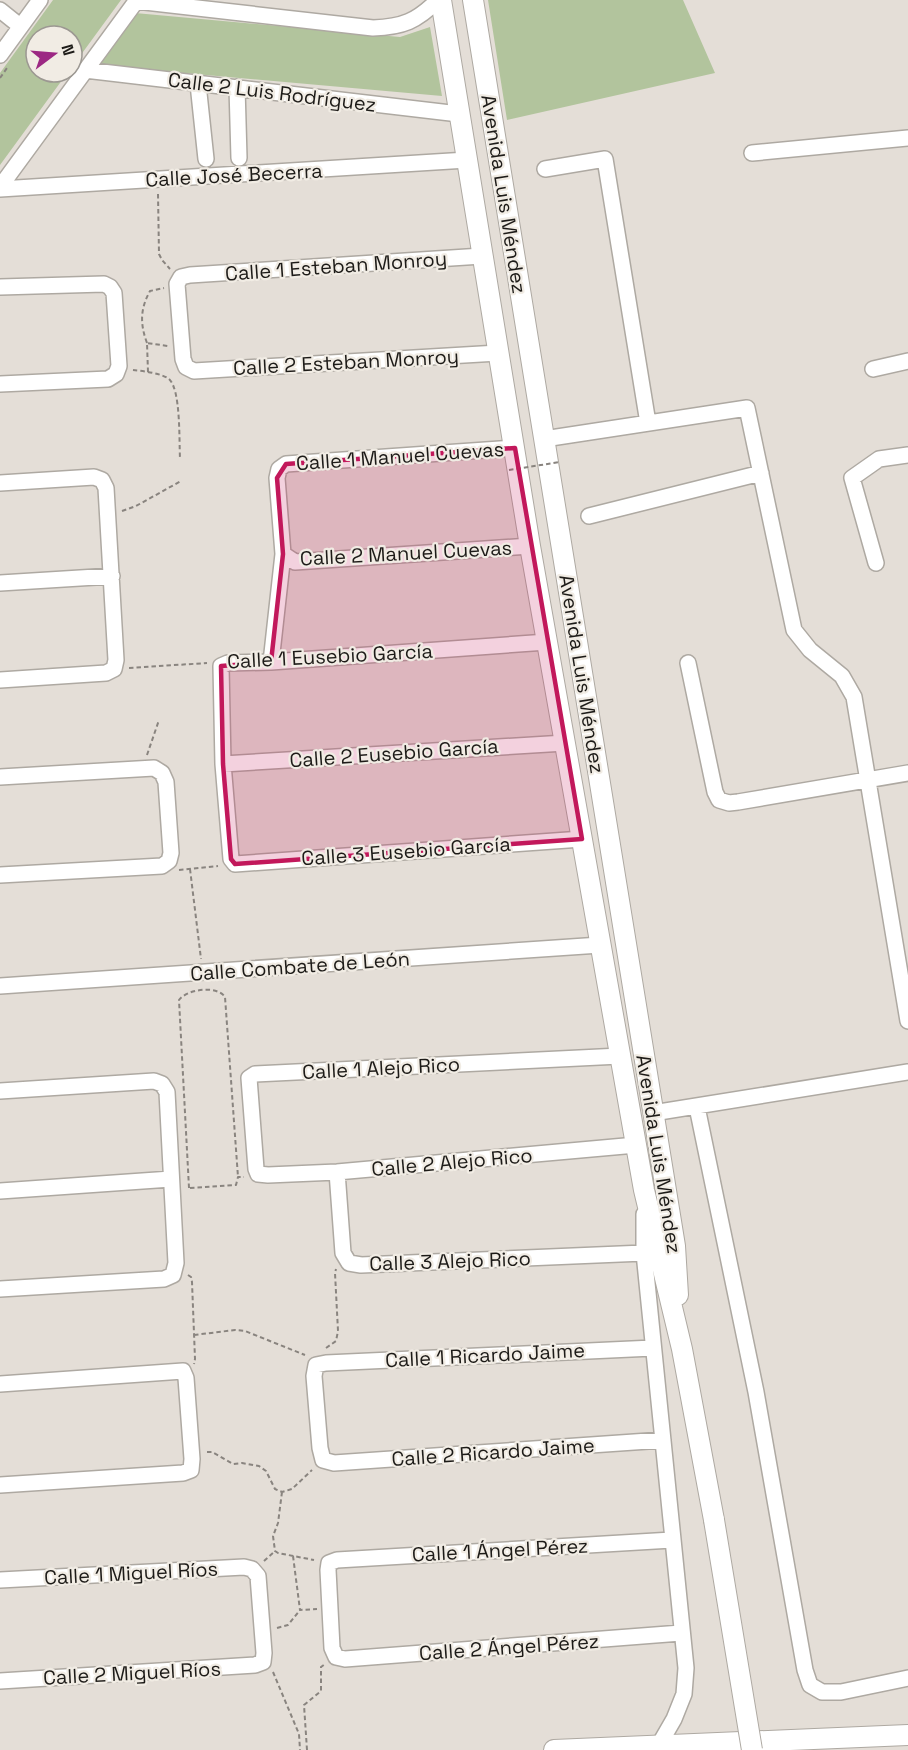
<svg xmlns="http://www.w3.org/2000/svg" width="908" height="1750" viewBox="0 0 908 1750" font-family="'Space Grotesk',sans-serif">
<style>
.green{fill:#b2c49d}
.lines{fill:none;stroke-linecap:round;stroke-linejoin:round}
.minor-casing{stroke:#aea9a2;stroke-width:18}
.major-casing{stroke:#aea9a2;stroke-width:22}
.path{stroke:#89847f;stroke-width:2;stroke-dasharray:4.5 3;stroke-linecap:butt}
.minor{stroke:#fff;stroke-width:15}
.major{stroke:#fff;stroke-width:20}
.major-bridge-casing{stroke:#aea9a2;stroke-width:22;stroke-linecap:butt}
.path-bridge{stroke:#89847f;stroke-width:2;stroke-dasharray:4.5 3;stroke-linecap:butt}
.major-bridge{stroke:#fff;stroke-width:20}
.marked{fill:#c2185b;fill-opacity:0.2;stroke:#c2185b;stroke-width:4.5;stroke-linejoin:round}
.labels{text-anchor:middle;stroke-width:4.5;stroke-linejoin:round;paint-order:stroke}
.street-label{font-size:20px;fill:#1d1b18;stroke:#f1ece4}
</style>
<rect width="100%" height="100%" fill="#e4ded7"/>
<path class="green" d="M53,0H121L72,67V36H36V72H68L0,165V73Z
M488,0H683L715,73L507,120Z
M135,13L400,37L430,27L442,96L95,65Z"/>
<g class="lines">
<g class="minor-casing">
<path id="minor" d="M136,1L373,28C403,27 417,21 438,0
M0,10L20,26
M0,55L40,0
M85,70L459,114
M198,84L206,159
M237,87L239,158
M752,153L908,138
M545,169L605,159L648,423
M0,187L137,0
M0,189L467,160
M482,256L190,275L181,277L177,284L183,359L186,367L194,371L498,353
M0,287L104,284L110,287L114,293L119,366L116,374L108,379L0,384
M873,369L908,361
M544,439L747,408L794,630L810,650L842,676L854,697L908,1021
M0,483L94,477L102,480L106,488L116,660L114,669L106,673L0,680
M589,516L761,473
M283,554L295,562L530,546
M876,563L852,478L879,459L908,455
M0,583L112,576
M547,642L271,662L228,663L221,666L223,764L231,859L235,864L582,839
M271,662L283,554L277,478L279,469L286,464L515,448
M688,663L715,792L719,800L729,803L738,802L908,773
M223,764L565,743
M0,777L154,768L162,773L166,782L171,853L169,861L162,866L0,875
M0,986L600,945
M620,1056L255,1074L249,1078L256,1169L258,1174L268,1175L337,1172L636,1145
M0,1091L154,1081L162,1084L167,1092L176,1263L173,1275L164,1279L0,1289
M697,1107L756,1392L805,1670L810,1685L822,1692H841L908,1678
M653,1113L908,1072
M337,1172L343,1253L349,1263L361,1265L644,1253
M0,1191L171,1179
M644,1214V1253L686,1668L684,1694L674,1719L659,1745
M653,1348L326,1363L316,1365L314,1376L320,1448L323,1460L334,1463L663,1440
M0,1384L183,1371L186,1378L192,1459L191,1470L183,1473L0,1485
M672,1540L337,1560L329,1563L328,1570L332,1648L336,1657L345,1659L681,1633
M0,1580L244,1567L252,1569L258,1576L264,1653L263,1662L255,1665L0,1681"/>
</g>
<g class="major-casing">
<path id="major" d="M441,0L530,546L644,1190L682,1349L714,1520
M473,0L675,1246L678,1295
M554,1750L908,1735"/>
</g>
<path class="path" d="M0,78L7,68
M158,194L159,254L162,260L170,269
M147,343C140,324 140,309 150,291L164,288
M133,370C143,371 161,373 169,379C181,390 179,441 180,458
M148,372L147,343L168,346
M122,511L136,506L181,481
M129,668L207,663
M147,755L159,720
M190,869L201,959
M179,870L218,866
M189,1188L179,1000C187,989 217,985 225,997L238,1177
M190,1188L236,1185L238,1177H244
M188,1275L191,1277L192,1282L195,1359L194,1364
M194,1335L235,1330L245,1331L305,1355
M326,1348L336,1341L338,1331L335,1273L336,1269
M207,1452H212L233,1464L242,1463L259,1466L266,1471L275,1489L282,1492L292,1489L312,1470
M282,1492L278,1523L273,1536L275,1551L278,1553L314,1560
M293,1556L300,1610L317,1609
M264,1561L275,1551
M277,1628L288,1625L300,1610
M273,1672L299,1734L300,1750
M307,1750L304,1705L321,1691V1667L325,1664"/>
<use href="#minor" class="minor"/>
<use href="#major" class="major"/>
<g class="major-bridge-casing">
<path id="major-bridge" d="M714,1520L752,1750"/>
</g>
<path class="path-bridge" d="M509,470L560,462"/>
<use href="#major-bridge" class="major-bridge"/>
</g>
<path class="marked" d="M515,448L582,839L235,864L231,859L223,764L221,666L271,662L283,554L277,478L286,464Z"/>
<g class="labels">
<g class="street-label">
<text transform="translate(272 92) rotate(7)" y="7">Calle 2 Luis Rodríguez</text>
<text transform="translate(234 175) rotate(-3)" y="7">Calle José Becerra</text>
<text transform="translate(504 194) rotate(81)" y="7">Avenida Luis Méndez</text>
<text transform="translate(336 266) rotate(-4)" y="7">Calle 1 Esteban Monroy</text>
<text transform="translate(346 362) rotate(-3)" y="7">Calle 2 Esteban Monroy</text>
<text transform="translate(400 456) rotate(-4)" y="7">Calle 1 Manuel Cuevas</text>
<text transform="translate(406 553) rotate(-3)" y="7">Calle 2 Manuel Cuevas</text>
<text transform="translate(330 656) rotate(-3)" y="7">Calle 1 Eusebio García</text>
<text transform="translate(582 674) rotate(81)" y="7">Avenida Luis Méndez</text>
<text transform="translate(394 753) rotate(-4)" y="7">Calle 2 Eusebio García</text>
<text transform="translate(406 851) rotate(-4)" y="7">Calle 3 Eusebio García</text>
<text transform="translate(300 966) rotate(-4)" y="7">Calle Combate de León</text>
<text transform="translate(381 1068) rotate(-3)" y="7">Calle 1 Alejo Rico</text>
<text transform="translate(659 1154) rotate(81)" y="7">Avenida Luis Méndez</text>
<text transform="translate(452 1162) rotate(-5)" y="7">Calle 2 Alejo Rico</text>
<text transform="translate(450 1261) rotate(-2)" y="7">Calle 3 Alejo Rico</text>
<text transform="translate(485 1355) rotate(-3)" y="7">Calle 1 Ricardo Jaime</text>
<text transform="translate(493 1452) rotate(-4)" y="7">Calle 2 Ricardo Jaime</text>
<text transform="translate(500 1550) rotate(-3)" y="7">Calle 1 Ángel Pérez</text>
<text transform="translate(131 1573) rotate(-3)" y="7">Calle 1 Miguel Ríos</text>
<text transform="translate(509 1647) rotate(-4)" y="7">Calle 2 Ángel Pérez</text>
<text transform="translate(132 1673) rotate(-3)" y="7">Calle 2 Miguel Ríos</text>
</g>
</g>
<g transform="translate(54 54) rotate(74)"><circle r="28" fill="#f1ece4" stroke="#9c9892" stroke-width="1.5"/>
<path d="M0-4.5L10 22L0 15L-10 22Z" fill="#9c2883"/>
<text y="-9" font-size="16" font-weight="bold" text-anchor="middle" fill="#1d1b18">N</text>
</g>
</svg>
